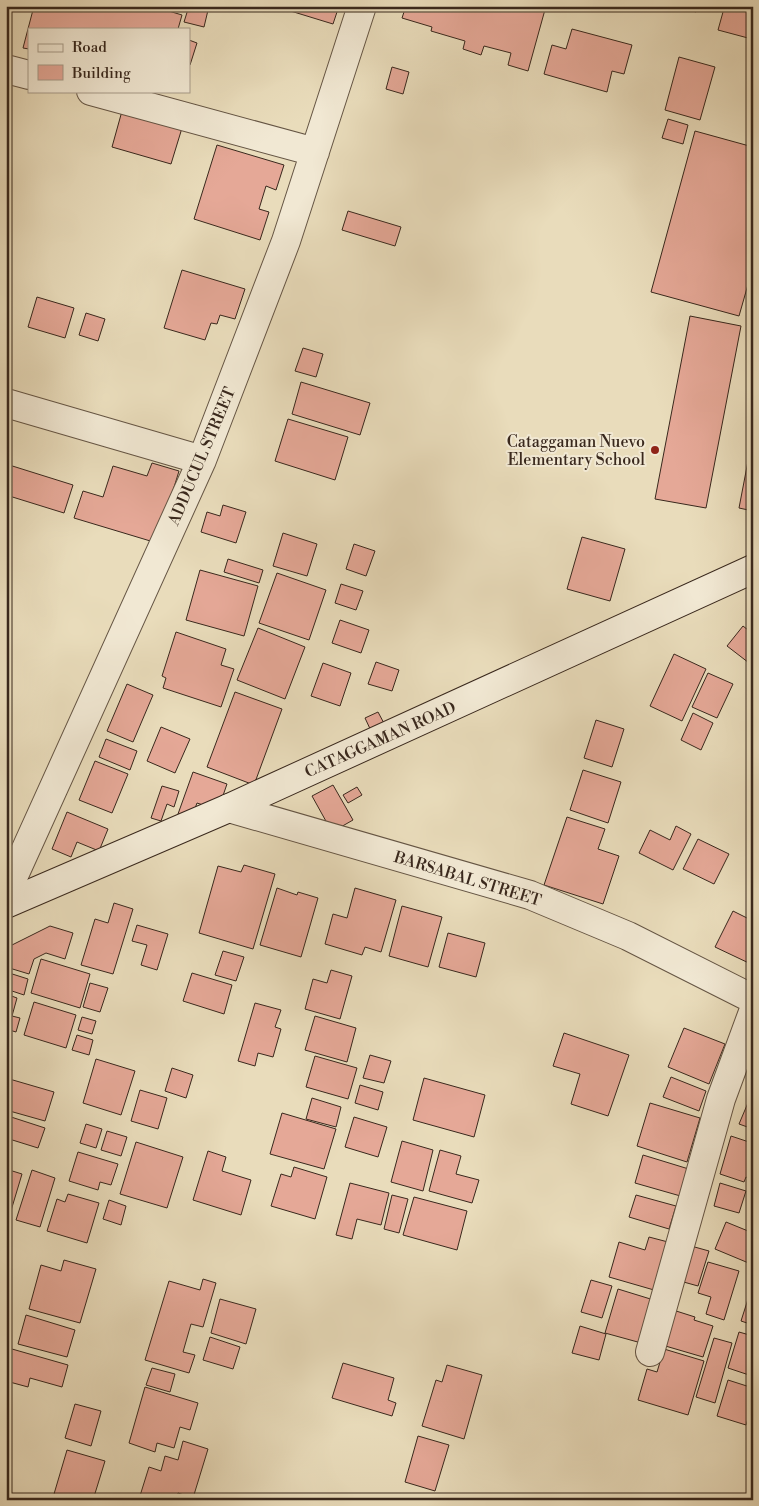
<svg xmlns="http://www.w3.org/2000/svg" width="759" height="1506" viewBox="0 0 759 1506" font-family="'Libre Bodoni',serif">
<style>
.building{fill:#e5a897;stroke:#39281d}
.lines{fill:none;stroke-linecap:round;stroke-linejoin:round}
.street-casing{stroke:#655544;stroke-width:30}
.secondary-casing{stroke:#39281d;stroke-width:30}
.street{stroke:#f1e8d3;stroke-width:28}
.secondary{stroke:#f1e8d3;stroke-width:28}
.poi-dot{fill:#8f2418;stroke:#f1e8d3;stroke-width:2}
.labels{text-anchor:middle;stroke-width:4;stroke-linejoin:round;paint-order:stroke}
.poi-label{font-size:16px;fill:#39281d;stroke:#f1e8d3;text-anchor:end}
.street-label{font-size:16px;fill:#39281d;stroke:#f1e8d3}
</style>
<rect width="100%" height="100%" fill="#e9dcbb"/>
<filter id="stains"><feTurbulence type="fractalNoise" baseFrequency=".004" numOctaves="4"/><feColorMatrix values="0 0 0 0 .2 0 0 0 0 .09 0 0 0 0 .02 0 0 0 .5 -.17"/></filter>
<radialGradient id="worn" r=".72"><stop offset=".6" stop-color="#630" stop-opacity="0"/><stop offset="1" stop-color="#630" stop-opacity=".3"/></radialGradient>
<path class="building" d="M34,6H152L182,15L178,29H29V49L23,48Z
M189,6H209L204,27L184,22Z
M285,6H339L333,24L284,9Z
M406,6H546L528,71L508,65L511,53L484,46L481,55L463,49L465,41L431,31L432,27L402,18Z
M675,6H697L696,12Z
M707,6H753V20L748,38L718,30L723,12L706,7Z
M572,29L632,45L624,74L612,71L607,92L544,74L552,45L566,49Z
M189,40L197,43L190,65H189Z
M679,57L715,67L700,120L665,110Z
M392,67L409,72L403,94L386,89Z
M122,111L182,128L171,164L112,147Z
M668,119L688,125L683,144L662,138Z
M695,131L753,147V267L739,316L651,292Z
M217,145L284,165L276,190L266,186L259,209L269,212L260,240L194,219Z
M348,211L401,227L395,246L342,230Z
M182,270L245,289L235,319L220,315L217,324L211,323L205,340L164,328Z
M37,297L74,308L65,338L28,327Z
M86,313L105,319L98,341L79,335Z
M690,316L741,326L706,508L655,499Z
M303,348L323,354L316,377L295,371Z
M301,382L370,403L360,435L292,414Z
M288,419L348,437L335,480L275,461Z
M748,461L753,462V511L739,508Z
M152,463L179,471L157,543L74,518L83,491L103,497L113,466L147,476Z
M6,464L73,485L64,513L6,495Z
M223,505L246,512L236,543L201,532L207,512L220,516Z
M283,533L317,544L307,576L273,566Z
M582,537L625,549L610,601L567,589Z
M354,544L375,551L366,576L346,569Z
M228,559L263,570L259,583L224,572Z
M200,570L258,586L244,636L186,620Z
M277,573L326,590L309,640L259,623Z
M341,584L363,591L356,610L335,603Z
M340,620L369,630L361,653L332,643Z
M743,626L753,634V666L727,646Z
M258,628L305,647L285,699L237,680Z
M176,632L226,649L221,665L234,669L221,707L163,688L166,678L162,676Z
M674,654L706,669L682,721L650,706Z
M376,662L399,670L392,691L368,684Z
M323,663L351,673L340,706L311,696Z
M708,673L733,684L717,718L692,707Z
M127,684L153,695L133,742L107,731Z
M235,692L282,709L254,785L207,767Z
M378,712L386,727L372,733L365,718Z
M693,713L713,723L701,750L681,740Z
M596,720L624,729L612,767L584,758Z
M161,727L190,739L175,773L147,761Z
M106,739L137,751L130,770L99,757Z
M95,761L128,774L112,813L79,800Z
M583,770L621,782L608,823L570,810Z
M193,772L227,784L218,810L197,803L191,819L178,814Z
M333,785L353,820L332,832L312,796Z
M162,786L179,791L174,807L167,804L161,821L151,818Z
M357,787L362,795L348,803L343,795Z
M67,812L108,829L99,851L77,842L71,857L52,849Z
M567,817L605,829L598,849L619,856L603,904L544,885Z
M676,826L691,834L673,870L639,853L650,830L670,840Z
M698,839L729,854L714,884L683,869Z
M244,865L275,874L253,949L199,933L218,866L241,872Z
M277,888L297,895L298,892L318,898L301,957L260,945Z
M355,888L396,900L381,952L365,947L362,955L325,944L333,914L347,918Z
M114,903L133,909L113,974L81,965L95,919L108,923Z
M402,906L442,917L428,967L389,956Z
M733,911L753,921V965L715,947Z
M137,925L168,934L157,970L141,965L147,945L132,941Z
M50,926L73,933L65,959L46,953L34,959L29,974L6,967V948Z
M448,933L485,943L476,977L439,967Z
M223,951L244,957L236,981L215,975Z
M41,959L90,974L80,1008L31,993Z
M331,970L352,976L340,1019L305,1009L313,979L327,983Z
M6,972L28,979L24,995L6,989Z
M192,973L232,985L224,1014L183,1001Z
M90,983L108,988L100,1012L83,1007Z
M6,994L17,998L12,1016L20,1018L16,1032L6,1029Z
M34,1002L76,1015L66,1048L24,1035Z
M255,1003L281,1010L275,1027L281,1029L273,1057L258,1053L255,1066L238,1061Z
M315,1016L356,1028L347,1062L305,1050Z
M82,1017L96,1021L92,1034L78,1030Z
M684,1028L725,1044L709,1084L668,1067Z
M564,1033L629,1055L608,1116L571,1104L580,1074L553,1066Z
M77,1035L93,1040L89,1055L72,1050Z
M370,1055L391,1061L384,1083L363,1078Z
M315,1056L357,1068L348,1099L306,1087Z
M96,1059L135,1071L121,1115L83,1103Z
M172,1068L193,1075L186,1098L165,1091Z
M671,1077L706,1091L699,1111L663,1097Z
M6,1078L54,1092L45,1121L6,1110Z
M424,1078L485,1095L474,1137L413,1120Z
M360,1085L383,1092L378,1110L355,1103Z
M140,1090L167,1098L158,1129L131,1121Z
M753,1091V1129L739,1124Z
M312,1098L341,1107L336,1127L306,1119Z
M650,1103L700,1118L687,1162L637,1146Z
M282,1113L336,1129L324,1169L270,1154Z
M8,1116L45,1128L38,1148L6,1138Z
M354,1117L387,1127L378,1157L345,1147Z
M86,1124L102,1129L96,1148L80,1143Z
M107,1131L127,1137L121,1156L101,1150Z
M731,1136L749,1142L750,1139L753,1140V1180L746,1177L744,1182L720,1174Z
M402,1141L433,1150L423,1191L391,1182Z
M136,1142L183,1157L167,1208L120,1194Z
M440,1150L461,1156L456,1174L479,1180L472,1203L429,1191Z
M208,1151L226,1157L222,1171L251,1180L241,1215L193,1200Z
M78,1152L118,1164L111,1185L100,1182L98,1190L69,1181Z
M643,1155L692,1170L684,1197L635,1183Z
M294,1167L327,1177L315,1219L271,1206L281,1174L291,1177Z
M6,1169L22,1174L10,1214L6,1212Z
M32,1170L55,1178L40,1227L16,1220Z
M350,1183L389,1193L381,1225L357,1219L352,1239L336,1235Z
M720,1183L746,1191L739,1213L714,1206Z
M68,1194L99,1203L87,1243L47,1231L57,1199L65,1202Z
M392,1195L408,1199L399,1233L384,1229Z
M636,1195L676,1206L669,1229L629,1217Z
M414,1197L467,1211L457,1250L403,1235Z
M109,1200L126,1206L121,1225L103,1219Z
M726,1222L753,1233V1258L751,1264L715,1249Z
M649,1237L668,1242L654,1290L609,1277L619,1242L645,1250Z
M691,1246L709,1251L698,1286L680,1281Z
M64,1260L96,1269L80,1323L29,1309L41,1265L61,1271Z
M708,1262L739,1271L724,1320L706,1314L711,1297L698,1293Z
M203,1279L216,1283L203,1327L191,1324L183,1352L195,1355L189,1373L145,1360L169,1281L200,1290Z
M591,1280L612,1286L602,1318L581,1312Z
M618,1289L657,1301L645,1344L605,1333Z
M749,1296L753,1297V1325L741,1321Z
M220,1299L256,1309L246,1344L211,1333Z
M673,1310L695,1317L694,1320L713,1326L703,1357L662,1345Z
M26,1315L75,1330L67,1357L18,1344Z
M580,1326L606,1334L599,1360L572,1353Z
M739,1332L753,1336V1363L749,1375L728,1368Z
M210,1337L240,1347L233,1369L203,1360Z
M714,1338L732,1343L715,1403L696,1397Z
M12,1349L68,1365L62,1387L30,1378L28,1387L6,1381V1368Z
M664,1349L704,1361L688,1415L638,1400L647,1369L657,1372Z
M343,1363L394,1378L388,1400L396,1403L392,1416L332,1398Z
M447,1365L482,1375L464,1439L422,1426L436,1380L442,1382Z
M152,1368L175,1374L170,1392L146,1385Z
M728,1380L753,1388V1402L746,1425L717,1416Z
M145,1387L198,1403L190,1430L180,1427L174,1448L157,1443L155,1452L129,1443Z
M75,1404L101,1411L91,1446L65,1438Z
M418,1436L449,1445L435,1491L405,1482Z
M183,1441L208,1449L193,1498L178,1493L176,1500L139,1499L149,1467L161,1471L165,1456L178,1460Z
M67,1450L105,1461L93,1500H73L54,1494Z"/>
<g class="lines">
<g class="street-casing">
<path id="street" d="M6,69L29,75
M91,91L315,152
M6,403L202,460
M229,808L530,895L628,936L753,999
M6,893L202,460L286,241L362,6
M650,1352L721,1099L753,1012"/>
</g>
<g class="secondary-casing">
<path id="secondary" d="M6,904L229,808L753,569"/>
</g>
<use href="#street" class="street"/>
<use href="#secondary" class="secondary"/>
</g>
<circle class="poi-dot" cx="655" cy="450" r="5"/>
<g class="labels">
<g class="poi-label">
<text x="645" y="447">Cataggaman Nuevo<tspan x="645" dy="18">Elementary School</tspan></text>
</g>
<g class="street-label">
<text transform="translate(201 456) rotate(-67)" y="6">ADDUCUL STREET</text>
<text transform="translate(380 739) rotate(-24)" y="6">CATAGGAMAN ROAD</text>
<text transform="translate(468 878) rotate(17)" y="6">BARSABAL STREET</text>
</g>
</g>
<rect width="759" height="1506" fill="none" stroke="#e9dcbb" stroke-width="25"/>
<rect x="8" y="8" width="744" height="1491" fill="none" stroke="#39281d" stroke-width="2.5"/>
<rect x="12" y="12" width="734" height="1481" fill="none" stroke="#39281d"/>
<rect x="28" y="28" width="162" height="65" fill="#f1e8d3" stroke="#a79b8a"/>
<rect x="38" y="44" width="25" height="8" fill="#f1e8d3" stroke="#a79b8a"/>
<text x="72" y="52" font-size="15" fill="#39281d">Road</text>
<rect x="38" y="65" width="25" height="15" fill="#e5a897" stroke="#a79b8a"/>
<text x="72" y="78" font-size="15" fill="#39281d">Building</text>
<rect width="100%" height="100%" filter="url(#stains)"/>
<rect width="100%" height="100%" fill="url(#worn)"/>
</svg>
